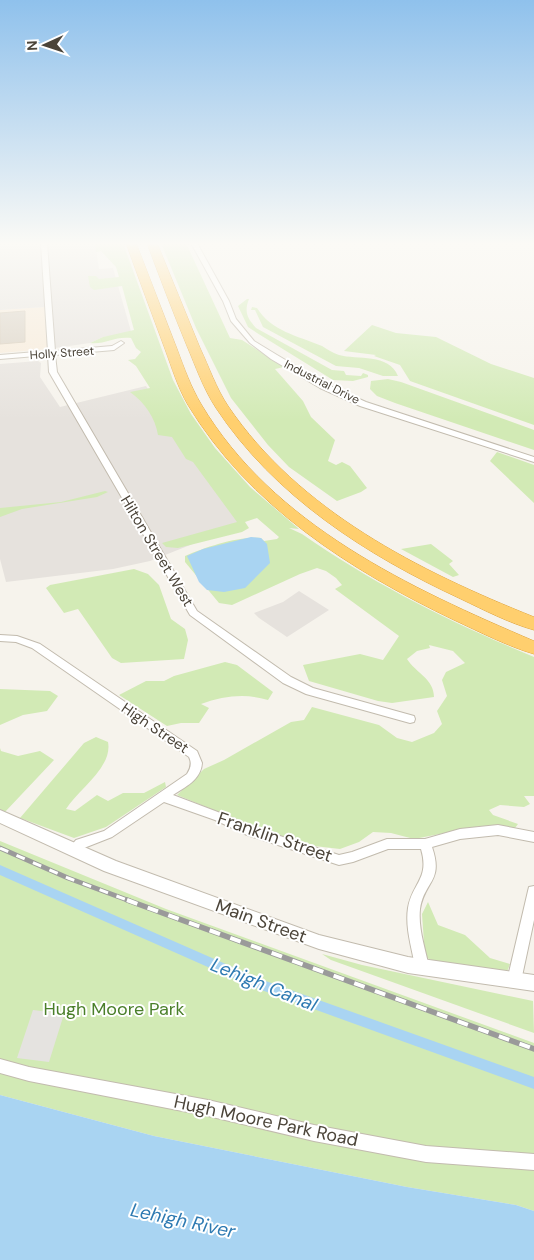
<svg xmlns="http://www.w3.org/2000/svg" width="534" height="1260" viewBox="0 0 534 1260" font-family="'DM Sans',sans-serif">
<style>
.commercial{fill:#f7ead8}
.industrial{fill:#e6e2dd}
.green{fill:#d2eab5}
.parking{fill:#e5e3e0}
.water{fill:#a9d4f2}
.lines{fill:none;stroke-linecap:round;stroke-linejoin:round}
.canal{fill:#a9d4f2;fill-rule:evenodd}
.building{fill:#d8cfc1;stroke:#d3c7b4}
.minor-casing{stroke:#c2bbae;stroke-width:2}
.tertiary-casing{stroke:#c2bbae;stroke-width:2}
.motorway-casing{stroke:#e0a43c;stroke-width:1}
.minor{fill:#fff;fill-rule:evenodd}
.tertiary{fill:#fff;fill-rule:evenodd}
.motorway{fill:#ffcf6e;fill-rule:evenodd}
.rail-far1-casing{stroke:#9a9a9a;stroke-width:5}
.rail-casing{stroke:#9a9a9a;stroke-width:5.5}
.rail-far1{stroke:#fff;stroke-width:3;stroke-dasharray:9;stroke-linecap:butt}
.rail{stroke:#fff;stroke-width:4;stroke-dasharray:11;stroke-linecap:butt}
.labels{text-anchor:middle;stroke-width:4;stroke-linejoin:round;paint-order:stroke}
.far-street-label{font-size:12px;fill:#4b4439;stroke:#fff}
.street-label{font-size:15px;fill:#4b4439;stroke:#fff}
.near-street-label{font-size:18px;fill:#4b4439;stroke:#fff}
.near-park-label{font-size:18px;fill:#4a7f2a;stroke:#fff}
.near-water-label{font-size:19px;font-style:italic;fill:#2e7ab2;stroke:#fff}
</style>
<rect width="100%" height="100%" fill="#f6f3ec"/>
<path class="commercial" d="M45,307L48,349L0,353V310Z"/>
<path class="industrial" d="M0,243H95L99,269L113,268L132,335L103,337L90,343L48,349L45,307L0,310Z
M38,361L41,363L40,377L60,407L146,386L193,461L243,518L238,526L150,561L113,569L6,582L0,559V364Z
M299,591L329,610L287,637L259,618L254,613L283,602Z"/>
<path class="green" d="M95,243H123L173,380L191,414L215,448L250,487L299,529L289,528L302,534C375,585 452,623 534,657V796H524L530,804L524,807L500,805L489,810L493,815L518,824L515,828L481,826L414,839L391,833L373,832L359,842L340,849L306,845L250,825L177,795L204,769L224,760L291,722L304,720L312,707L379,725L397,738L412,742L434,733L442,724L437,711L447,696L442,680L446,672L465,663L453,651L429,645L430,648L417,651L407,659C416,673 434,679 434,697L392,703L378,701L309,681L303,665L360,654L383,660L399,636L335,589L342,585L336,578L326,571L317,568L300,574L232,605L219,603L185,562V556C206,547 238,536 261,538L264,541L277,539L279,537L257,518L245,522L249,528L242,532L178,548L166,547L162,543L237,522L193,462L186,459L172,437L158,435C155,417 145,403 130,392L150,388L136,366L128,360L135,359L141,352L136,348L131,338C114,336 105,345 90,343L103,337L134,330L122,286L94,290L90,287L88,276H96L99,279L119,277L116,267L101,251L96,252Z
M161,243H186L230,338L242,340L284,367L275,369L303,401L311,417L335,440L328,461L336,465L342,462L350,466L367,488L361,492L337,501L289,467L268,445L231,398L196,328Z
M247,299H249C244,312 247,318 256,328L332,370L344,371L346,375L361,376L363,373L368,375V377L353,381L333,380L257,333L248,327L238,306Z
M252,307L257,308C271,331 298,336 322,346C327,349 333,353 339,355C357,360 389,353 398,376H383L359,368L336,366L263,327L255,310H251Z
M372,325L396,333L436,337L491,364L534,378V425L410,381L400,365L374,356L376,355L344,351Z
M388,379L401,382L534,430V450L395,403L377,396L370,389L371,381Z
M497,452L534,465V503L490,461Z
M105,491L108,492L97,497L22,509L0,517V508L61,502Z
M431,544L453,561L449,564L459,575L453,577L401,549Z
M134,569L148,574L159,585L171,619L185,629L188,640L184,659L121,663L112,658L78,609L64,613L46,588L50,585Z
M225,662L237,665L273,692L268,700C245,693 224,696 201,704L209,708L199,723H181L167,726L119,695L146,681H164L174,676Z
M0,689L50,691L58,696L47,711L23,715L0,725Z
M96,737L108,742C113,767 78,790 66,809L75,811L97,795L108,801L123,793H144L165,782L166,787L106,827L74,838L20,818L84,743Z
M0,748L1,751L18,756L40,751L54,760L5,812L0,809Z
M0,841L166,909L534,1043V1211L516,1205L407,1187L154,1136L0,1095Z
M428,902L438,925L465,935L490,958L510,964L507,972L436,962L425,957L422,914Z
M322,954L362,965L533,1001L534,1033L331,960Z"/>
<path class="parking" d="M33,1010L64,1014L49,1062L17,1058Z"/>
<path class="water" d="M251,537L261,538L267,544L270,563L245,588L224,592L207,590L199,582L187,556L203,549Z
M0,1095L154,1136L407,1187L516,1205L534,1211V1260H0Z"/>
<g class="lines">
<path class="canal" d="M0,865L260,979L534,1077V1089L253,987L0,875Z"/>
</g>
<path class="building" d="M25,311V342L0,344V313Z"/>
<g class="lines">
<g class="minor-casing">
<path id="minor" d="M41,243H47L55,351L112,346L121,341L124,343L114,350L55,355L57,372L197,611L291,677L313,688L414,716L415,719L414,722L410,723L306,694L283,683L190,615L49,372L48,355L0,359V355L48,351Z
M191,243H197L229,301L236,319L254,341L277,355L326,384L366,402L534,457V462L360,406L320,388L271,359L250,343L231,321L223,301Z
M0,635L17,636L40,644L197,751L202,763C201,780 185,787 173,795L223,814L255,828L339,855L352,852L387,839H425L460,829L498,825L534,832V842L498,835L460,839L432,847C444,882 424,881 420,909C418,928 425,948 429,967L427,971L422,973L417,971L415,967C412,948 405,928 408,908C412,883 430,879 421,849H388L353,862L339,865L247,835L215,820L164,802L112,837L84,848L77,854L73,855L69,854L67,850L76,840L104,831L187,774C191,768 192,763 189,757L32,648L16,642L0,641Z
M534,886V920L521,981L519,985L514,987L509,985L507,981L528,891L529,887Z
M0,1059L29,1067L208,1100L314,1125L426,1146L534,1154V1170L426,1162L314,1141L208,1116L29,1081L0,1073Z"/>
</g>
<g class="tertiary-casing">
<path id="tertiary" d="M0,810L116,861L319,935L408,957L534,975V991L408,973L319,949L104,871L0,823Z"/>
</g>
<g class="motorway-casing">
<path id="motorway" d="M126,243H136C150,278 163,314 177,349C184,368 191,387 201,404C273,525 410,588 534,641V654C507,646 480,632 454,620C350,570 249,506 188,405C178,388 172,368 165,349C152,314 139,279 126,243Z
M147,243H157C171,278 186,313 200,348C209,367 216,388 228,406C299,511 419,571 534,617V630C509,623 484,610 461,599C366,555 274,496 216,408C203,388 196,367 187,346C173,312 160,278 147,243Z"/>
</g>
<use href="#minor" class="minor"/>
<use href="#tertiary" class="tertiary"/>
<use href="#motorway" class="motorway"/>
<g class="rail-far1-casing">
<path id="rail-far1" d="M0,848L68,878L130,901"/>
</g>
<g class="rail-casing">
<path id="rail" d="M127,900L534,1049"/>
</g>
<use href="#rail-far1" class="rail-far1"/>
<use href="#rail" class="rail"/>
</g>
<linearGradient id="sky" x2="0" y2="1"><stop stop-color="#8fc1ec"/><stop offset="0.58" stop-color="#fbfaf6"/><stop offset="1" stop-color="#fbfaf6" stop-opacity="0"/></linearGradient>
<rect width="534" height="420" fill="url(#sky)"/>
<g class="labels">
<g class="far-street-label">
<text transform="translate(62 353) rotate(-4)" y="4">Holly Street</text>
<text transform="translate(322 382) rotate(27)" y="4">Industrial Drive</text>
</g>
<g class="street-label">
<text transform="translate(157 551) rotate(59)" y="5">Hilton Street West</text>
<text transform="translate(155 728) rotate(34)" y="5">High Street</text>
</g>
<g class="near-street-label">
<text transform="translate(275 837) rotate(19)" y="6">Franklin Street</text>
<text transform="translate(261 921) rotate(20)" y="6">Main Street</text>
<text transform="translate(266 1121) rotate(12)" y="6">Hugh Moore Park Road</text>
</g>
<g class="near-park-label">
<text x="114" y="1015">Hugh Moore Park</text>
</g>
<g class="near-water-label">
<text transform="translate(264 984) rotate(22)" y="7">Lehigh Canal</text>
<text transform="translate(183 1220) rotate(12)" y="7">Lehigh River</text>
</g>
</g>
<g transform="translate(45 45) rotate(267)" stroke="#ffffff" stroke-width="4" paint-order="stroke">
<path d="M0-4L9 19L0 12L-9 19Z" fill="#4b4439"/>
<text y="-8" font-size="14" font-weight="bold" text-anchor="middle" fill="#4b4439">N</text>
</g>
</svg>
